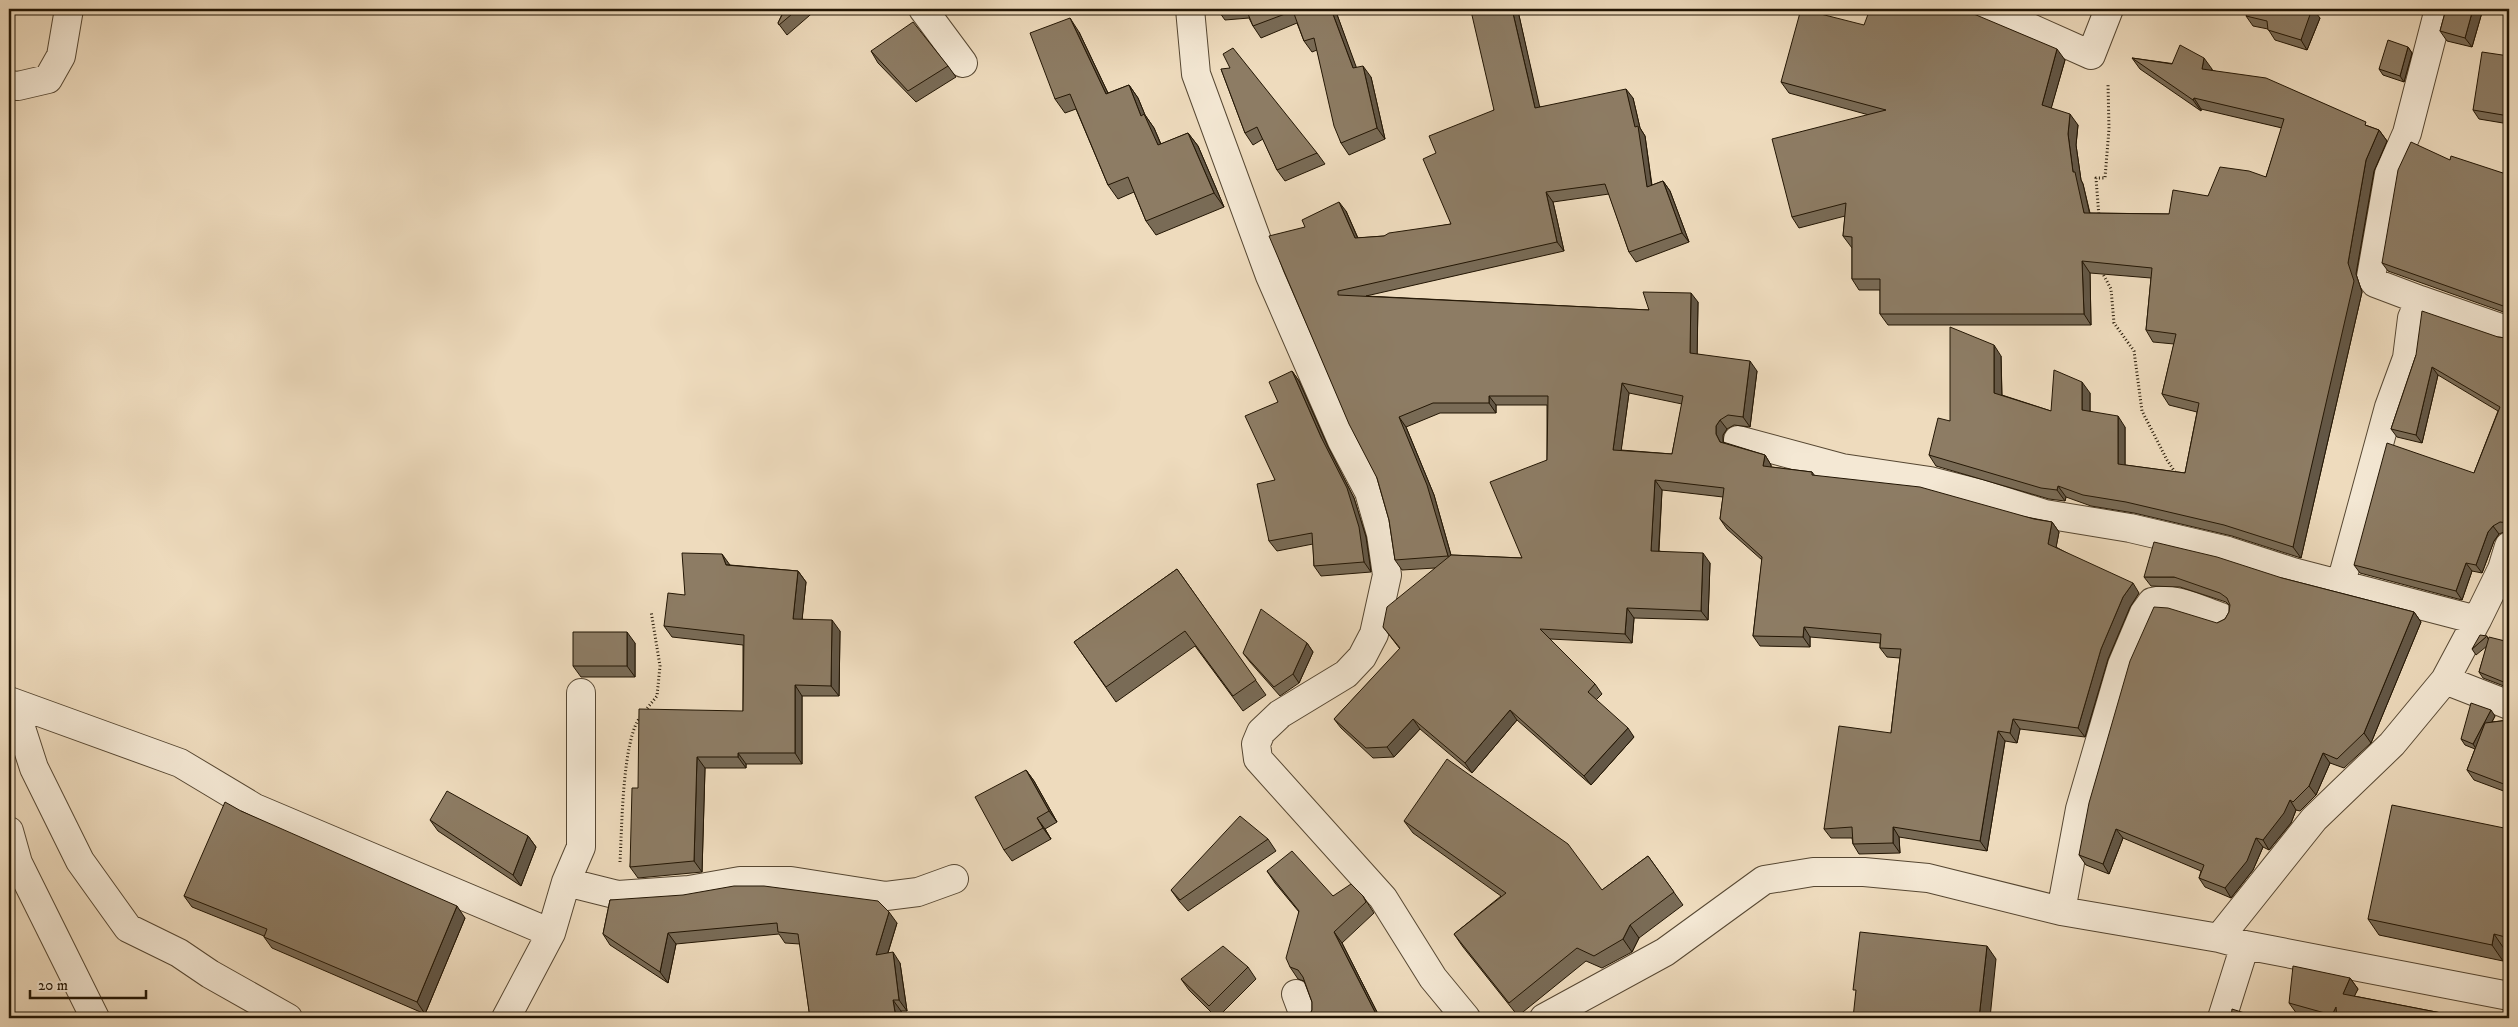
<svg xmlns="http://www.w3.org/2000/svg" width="2518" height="1027" viewBox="0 0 2518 1027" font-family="'IM FELL DW Pica',serif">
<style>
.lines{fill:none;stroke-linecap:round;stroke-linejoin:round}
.minor-casing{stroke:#564732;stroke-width:30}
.path{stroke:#231604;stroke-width:3;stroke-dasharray:1 2.5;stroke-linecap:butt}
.minor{stroke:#f4e8d4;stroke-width:28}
.wall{fill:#796b56;stroke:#231604;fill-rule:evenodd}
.shaded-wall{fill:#635746;stroke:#231604}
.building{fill:#8d7c64;stroke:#231604;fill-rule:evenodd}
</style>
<rect width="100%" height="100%" fill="#eedbbd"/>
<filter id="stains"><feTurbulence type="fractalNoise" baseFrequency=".004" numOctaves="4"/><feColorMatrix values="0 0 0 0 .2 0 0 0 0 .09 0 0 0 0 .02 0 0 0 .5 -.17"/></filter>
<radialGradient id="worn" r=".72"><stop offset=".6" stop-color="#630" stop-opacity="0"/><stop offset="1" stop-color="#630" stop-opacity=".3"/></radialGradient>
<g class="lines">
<g class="minor-casing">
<path id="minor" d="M923,9L963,63
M1190,9L1196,74L1270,276L1342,441L1369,492L1381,534L1387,575L1374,634L1362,657L1346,674L1280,714L1261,732L1256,744L1258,759L1383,898L1433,978L1466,1018
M1980,9L2015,21L2091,55L2109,9
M9,85L18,86L48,79L61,56L69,9
M2420,300L2509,331
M1738,440L1842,468L1930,481L1981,494L2045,514L2130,528L2228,551L2293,572L2477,620
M2341,583L2389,407L2407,358L2412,318L2420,300L2375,283L2371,277L2389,174L2407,133L2439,9
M2445,680L2509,705
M9,701L180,763L255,808L551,933
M13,703L34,768L80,861L128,928L179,953L210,974L288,1018
M9,831L18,863L95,1018
M566,882L618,895L689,890L740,881H791L886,896L918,892L954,879
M2061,911L2080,809L2122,665L2144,613L2152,602C2174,596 2200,610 2221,617
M2219,938L2314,819L2392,744L2445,680L2477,620L2502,569L2509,546
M1296,994L1305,1018
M506,1018L551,933L566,882L581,847V693
M1544,1018L1665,952L1764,880L1813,872H1864L1928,878L2061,911L2219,938L2245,945L2509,996
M2222,1018L2245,945"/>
</g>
<path class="path" d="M2099,217L2096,178H2105L2109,129L2108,84
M2102,272L2111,289L2114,323L2134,351L2142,411L2167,460L2177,475
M645,711L657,696L660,666L651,611
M620,862C622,830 622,738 641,716"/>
<use href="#minor" class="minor"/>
</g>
<path class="wall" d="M783,9H817L787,35L778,23L784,10Z
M1217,9H1335L1356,68L1371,77L1385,139L1349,155L1341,143L1317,50L1312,52L1304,41L1297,23L1261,38L1253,26L1249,18L1225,20Z
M2446,9H2483L2472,47L2447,41L2440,31Z
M1518,11L1539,107L1633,98L1640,128L1645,136L1652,185L1663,181L1670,191L1689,242L1636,262L1629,252L1609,194L1553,202L1564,251L1366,296L1649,310L1698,302L1697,354L1757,371L1750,427L1734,425L1727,429L1723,435V442L1765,455L1771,465V467L1812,472L1815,476L2052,522L2059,532L2056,547L2139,593L2130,607L2108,659L2085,737L2020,729L2017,743L2005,741L1987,851L1899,837L1900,853L1859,854L1853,844L1852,838H1831L1824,829L1891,733L1900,658L1887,657L1880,648V643L1810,637V647L1760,646L1753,636L1762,560L1727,529L1720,519L1723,497L1662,490L1659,551L1710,563L1708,620L1634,618L1632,643L1550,639L1595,684L1602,694L1596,700L1634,737L1591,785L1517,720L1472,773L1420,729L1394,757L1373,758L1341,728L1334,719L1400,649L1383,627L1435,568L1402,570L1395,560L1389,520L1305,227L1346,211L1358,238L1384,236L1451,224L1436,153L1494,110ZM1629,393L1682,404L1672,454L1621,450ZM1496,405H1547V460L1522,558L1451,555L1434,495L1406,427L1440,413H1496Z
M2246,16L2320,18L2307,50L2275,40L2268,29L2253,26Z
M1864,25L2065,60L2051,108L2078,125L2076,145L2081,180L2083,184L2090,213L2169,214L2208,196L2266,177L2282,128L2201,109V111L2140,69L2132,58L2212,69V70L2379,130L2387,141L2374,171L2356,274L2362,292L2301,558L2232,536L2134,513L2091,506L2066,497L2065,501L2049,499L1936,466L1929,455L1950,421L2001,356L2002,395L2051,411L2090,393V411L2125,427V465L2185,473L2197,412L2169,405L2162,394L2174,344L2153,342L2146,330L2151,278L2090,273L2091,325H1888L1880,314V290H1859L1852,279V248L1843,236L1845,216L1799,228L1792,217L1869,115L1789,93L1781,82Z
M1079,32L1108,93L1129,85L1138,98L1145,115L1154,128L1161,144L1188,133L1198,146L1224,207L1156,235L1146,221L1134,192L1118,199L1108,185L1076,109L1065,113L1055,99Z
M2408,47L2412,53L2404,82L2383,75L2379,69Z
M871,51L948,66L956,77L916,102L878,63Z
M2509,56V124L2479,119L2473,110Z
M1221,69L1317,153L1325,164L1285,181L1277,170L1263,139L1253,145L1245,133Z
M2450,160L2509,175V314L2388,271L2382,263Z
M2509,336V531H2506L2499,534L2494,541L2482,573L2472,571L2462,600L2360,573L2354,565L2474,473L2498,411L2438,375L2422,443L2397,437L2391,429L2416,355L2498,337L2506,338Z
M1292,371L1299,381L1328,447L1354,498L1366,537L1371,572L1321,576L1314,566L1313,544L1277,551L1269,541L1275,480L1278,402Z
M730,565L798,571L806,582L802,619L840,631L839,696H802V764H746V768H705L702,872L638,878L630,867L638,788L743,711V645L672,637L664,626L685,595Z
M1177,569L1266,695L1243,711L1195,646L1116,702L1074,642Z
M2144,577L2282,578L2414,612L2421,622L2371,743L2344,768L2330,763L2316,795L2300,811L2296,810L2291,823L2269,850L2263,847L2253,870L2231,898L2205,887L2199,878L2201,871L2123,838L2109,874L2086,865L2079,855L2217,623L2225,619L2229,612V605L2226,602L2180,587L2151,586Z
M2487,636L2488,639L2509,642V688L2483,678L2479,672L2487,646L2476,655L2472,649Z
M635,643V677H581L573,666Z
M1307,643L1313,652L1299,683L1280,696L1250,662L1243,653Z
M2495,716L2492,722L2509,720V793L2474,780L2467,770L2475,749L2465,745L2461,739Z
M1026,770L1034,781L1057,822L1045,829L1051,839L1012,861L1004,850Z
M241,811L465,918L425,1014L272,948L264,937V936L192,907L184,896Z
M430,820L528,836L536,847L521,886L438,831Z
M1404,821L1602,890L1648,856L1683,905L1639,938L1632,952L1602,968L1586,961L1518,1016L1463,947L1454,934L1501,896L1413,833Z
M2509,829V951L2505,950L2503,961L2379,935L2368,919Z
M1268,839L1276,851L1188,911L1179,901L1171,890Z
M1267,871L1333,896H1363L1374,913L1342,943L1380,1018H1307L1309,1016L1312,1010V1002L1304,981L1298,979L1290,967L1299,912L1275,883Z
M610,900L897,923L888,953L900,963L907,1011H901L902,1018H810L800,944L785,943L779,934L676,944L668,983L610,945L603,934Z
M1248,967L1256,979L1217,1018L1189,990L1181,979Z
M2350,978L2358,989L2354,996L2462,1017L2463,1018H2311L2297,1014L2289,1003Z"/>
<path class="shaded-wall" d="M1331,9H1335L1361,80L1353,68Z
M1512,9H1516L1518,11L1542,117L1535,108Z
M2307,9H2313L2320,18L2307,50L2301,40Z
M2473,9H2483L2472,47L2465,38Z
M1070,18L1079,32L1115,108L1106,94Z
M2408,47L2412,53L2404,82L2400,76Z
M2057,49L2065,60L2049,116L2042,105Z
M2204,58L2212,69L2209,80L2202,69Z
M1363,66L1371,77L1385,139L1377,128Z
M1129,85L1138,98L1145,115L1154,128L1167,159L1158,145L1141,116Z
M1626,89L1633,98L1640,128L1645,136L1653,196L1647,187Z
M2194,98L2201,109V111L2193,100Z
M2070,114L2078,125L2076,145L2081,180L2083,184L2092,224L2084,213L2073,172L2068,134Z
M2379,130L2387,141L2374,171L2356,274L2362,292L2301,558L2293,547L2348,263L2366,160Z
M1188,133L1198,146L1224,207L1214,193Z
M1663,181L1670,191L1689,242L1682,233Z
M1546,192L1553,202L1564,251L1557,242Z
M1339,202L1346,211L1362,248L1355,238Z
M2082,261L2090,273L2091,325L2084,314Z
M1691,293L1698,302L1697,363L1690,353Z
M1994,345L2001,356L2002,404L1994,393Z
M1750,361L1757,371L1750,427L1743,417Z
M2432,367L2438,375L2422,443L2416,435Z
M1292,371L1299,381L1328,447L1354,498L1366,537L1371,572L1364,562L1321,437Z
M2082,382L2090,393V421L2082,410Z
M1622,383L1629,393L1620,459L1613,450Z
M1489,396L1496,405V413L1489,403Z
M2118,416L2125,427V475L2118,464Z
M1399,417L1406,427L1434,495L1454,566L1448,556Z
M1720,420L1727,429L1723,435V444L1720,442L1716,434V426Z
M1765,455L1771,465L1770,476L1763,466Z
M1655,480L1662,490L1658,561L1651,551Z
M2058,486L2066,497L2065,501L2057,490Z
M2052,522L2059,532L2055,553L2048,544Z
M2493,526L2499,534L2494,541L2482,573L2476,565L2488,532Z
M1703,553L1710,563L1708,620L1701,611Z
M722,554L730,565H726Z
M2466,563L2472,571L2462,600L2456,591Z
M798,571L806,582L801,630L793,619Z
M2133,583L2139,593L2130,607L2108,659L2085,737L2078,728L2101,649L2123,597Z
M1627,608L1634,618L1632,643L1625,634Z
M2414,612L2421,622L2371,743L2364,733Z
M832,620L840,631L839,696L831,686Z
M1804,627L1810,637V647L1803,637Z
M627,632L635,643V677L627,666Z
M1307,643L1313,652L1299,683L1293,674Z
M2509,676V688L2506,683Z
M795,685L802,696V764L795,753Z
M1510,710L1517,720L1472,773L1465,763Z
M2491,710L2495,716L2477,750L2473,744Z
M1413,719L1420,729L1394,757L1387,747Z
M2013,719L2020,729L2017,743L2010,733Z
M1628,728L1634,737L1591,785L1584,776Z
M1998,731L2005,741L1987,851L1980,841Z
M738,753L746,764V768L738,757Z
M2323,753L2330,763L2316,795L2309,786Z
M697,757L705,768L702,872L694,861Z
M1026,770L1034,781L1057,822L1049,811Z
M2290,800L2296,810L2291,823L2269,850L2263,840Z
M1037,818L1045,829L1051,839L1043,828Z
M1893,827L1899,837L1900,853L1893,843Z
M2116,829L2123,838L2109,874L2103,864Z
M528,836L536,847L521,886L513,875Z
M2256,838L2263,847L2253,870L2231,898L2225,888Z
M457,906L465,918L425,1014L417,1002Z
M889,912L897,923L884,965L876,955Z
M1630,925L1639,938L1632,952L1623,939Z
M1334,932L1342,943L1380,1018H1378Z
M668,933L676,944L668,983L660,972Z
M2494,934L2505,950L2503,961L2492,945Z
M1987,946L1996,959L1990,1018H1979Z
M893,952L900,963L907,1011L899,1000Z
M2350,978L2358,989L2350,1005L2343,994Z
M893,1000L901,1011L902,1018H896Z
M2336,1007L2344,1018H2335L2332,1015Z"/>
<path class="building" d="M785,9H798L779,25L778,23Z
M1246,9H1331L1353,68L1363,66L1377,128L1341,143L1334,126L1314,38L1304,41L1293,11L1253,26Z
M1479,9H1512L1535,108L1626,89L1635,127L1638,126L1647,187L1663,181L1682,233L1629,252L1605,184L1546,192L1557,242L1338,291V295L1649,310L1643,292L1691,293L1690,353L1750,361L1743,417L1728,415L1720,420L1716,426V434L1720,442L1765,455L1763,466L1812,472V475L1920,487L2034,519L2052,522L2048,544L2133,583L2123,597L2101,649L2078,728L2013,719L2010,733L1998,731L1980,841L1893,827V843L1853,844L1852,827L1824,829L1839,726L1891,733L1901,649L1880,648L1881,634L1804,627L1803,637L1753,636L1762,557L1720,519L1724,488L1655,480L1651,551L1703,553L1701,611L1627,608L1625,634L1540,629L1595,684L1588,692L1628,728L1584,776L1510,710L1465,763L1413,719L1387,747L1366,748L1334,719L1400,648L1383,627L1387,607L1451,555L1522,558L1490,482L1547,460L1548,396H1489V403H1433L1399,417L1427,485L1448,556L1395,560L1389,520L1377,478L1349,424L1269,236L1305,227L1302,220L1339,202L1355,238L1384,236L1389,233L1451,224L1423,159L1436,153L1429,136L1494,110L1471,11ZM1622,383L1683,396L1672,454L1613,450Z
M1801,9L1864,25L1870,9H1962L2057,49L2042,105L2070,114L2068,134L2073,172H2075L2084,213L2169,214L2173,190L2208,196L2220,167L2249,171L2266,177L2284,119L2194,98L2193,100L2132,58L2172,64L2180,45L2204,58L2202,69L2266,78L2366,122L2365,125L2379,130L2366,160L2348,263L2354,281L2293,547L2224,525L2126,502L2083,495L2058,486L2057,490L2041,488L1929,455L1938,418L1950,421V327L1994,345V393L2051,411L2054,370L2082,382V410L2118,416V464L2185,473L2199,403L2162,394L2176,334L2146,330L2152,268L2082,261L2084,314H1880V279H1852V237L1843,236L1846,203L1792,217L1772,139L1886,110L1781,82Z
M2249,9H2312L2301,40L2268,30L2267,21L2246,16Z
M2446,9H2473L2465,38L2440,31Z
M1070,18L1106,94L1129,85L1141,116L1144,114L1158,145L1188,133L1214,193L1146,221L1128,177L1108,185L1070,94L1055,99L1030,33Z
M913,22L948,66L908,91L871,51Z
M2388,40L2408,47L2400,76L2379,69Z
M1233,48L1317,153L1277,170L1257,127L1245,133L1221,69L1230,68L1223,54Z
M2482,52L2509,56V116L2473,110Z
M2411,142L2450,160L2451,156L2509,175V308L2382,263L2398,170Z
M2422,311L2498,337L2506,338L2509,336V523L2500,522L2493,526L2488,532L2476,565L2466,563L2456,591L2354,565L2387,443L2474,473L2500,407L2432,367L2416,435L2391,429L2416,355Z
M1292,371L1321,437L1347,488L1359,527L1364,562L1314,566L1312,533L1269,541L1257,484L1275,480L1245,416L1278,402L1269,382Z
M2154,542L2217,557L2282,578L2414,612L2364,733L2337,759L2323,753L2309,786L2293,802L2290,800L2284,813L2263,840L2256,838L2247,861L2225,888L2199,878L2204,865L2116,829L2103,864L2079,855L2089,803L2130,661L2154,607L2168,608L2217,623L2225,619L2229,612L2230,605L2227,598L2220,593L2174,577H2144Z
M682,553L722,554L726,565L798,571L793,619L832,620L831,686L795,685V753H738V757H697L694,861L630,867L632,788H638L639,709L743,711L744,635L664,626L668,593L685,595Z
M1177,569L1256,680L1233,696L1185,631L1106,687L1074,642Z
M1261,609L1307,643L1293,674L1274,687L1243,653Z
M573,632H627V666H573Z
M2480,635L2487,636L2472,649Z
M2489,637L2509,642V676L2506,683L2479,672Z
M2471,703L2491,710L2473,744L2461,739Z
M2509,720V786L2467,770L2485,723Z
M1447,759L1568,844L1602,890L1648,856L1674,892L1630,925L1623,939L1594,956L1577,948L1509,1003L1454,934L1506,893L1404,821Z
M1026,770L1049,811L1037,818L1043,828L1004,850L975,797Z
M447,791L528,836L513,875L430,820Z
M225,802L241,811L457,906L417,1002L264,937L267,929L184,896Z
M2392,805L2509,829V938L2494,934L2492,945L2368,919Z
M1240,816L1268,839L1180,900L1171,890Z
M1292,851L1333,896L1351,884L1363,896L1366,902L1334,932L1378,1018H1307L1309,1016L1312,1010V1002L1303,977L1298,970L1290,967L1286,958L1299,911L1267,871Z
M734,886H764L878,901L889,912L876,955L893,952L899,1000H893L896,1018H810L798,934L778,932L777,923L668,933L660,972L603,934L610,900L683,895Z
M1860,932L1987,946L1979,1018H1853L1856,990H1853Z
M1223,946L1248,967L1209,1006L1181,979Z
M2293,966L2350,978L2343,994L2462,1017V1018H2337L2336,1007L2332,1015L2289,1003Z
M2232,1009L2260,1018H2231Z"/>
<rect width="2518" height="1027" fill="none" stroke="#eedbbd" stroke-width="30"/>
<rect x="10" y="10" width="2498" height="1007" fill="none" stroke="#231604" stroke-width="2.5"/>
<rect x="15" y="15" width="2488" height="997" fill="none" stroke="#231604"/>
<path d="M30 990v8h116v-8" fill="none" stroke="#231604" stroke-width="2.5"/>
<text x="38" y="990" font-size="15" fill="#231604" stroke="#f4e8d4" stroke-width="4" paint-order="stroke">20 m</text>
<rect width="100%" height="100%" filter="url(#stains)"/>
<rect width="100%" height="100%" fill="url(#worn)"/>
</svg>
